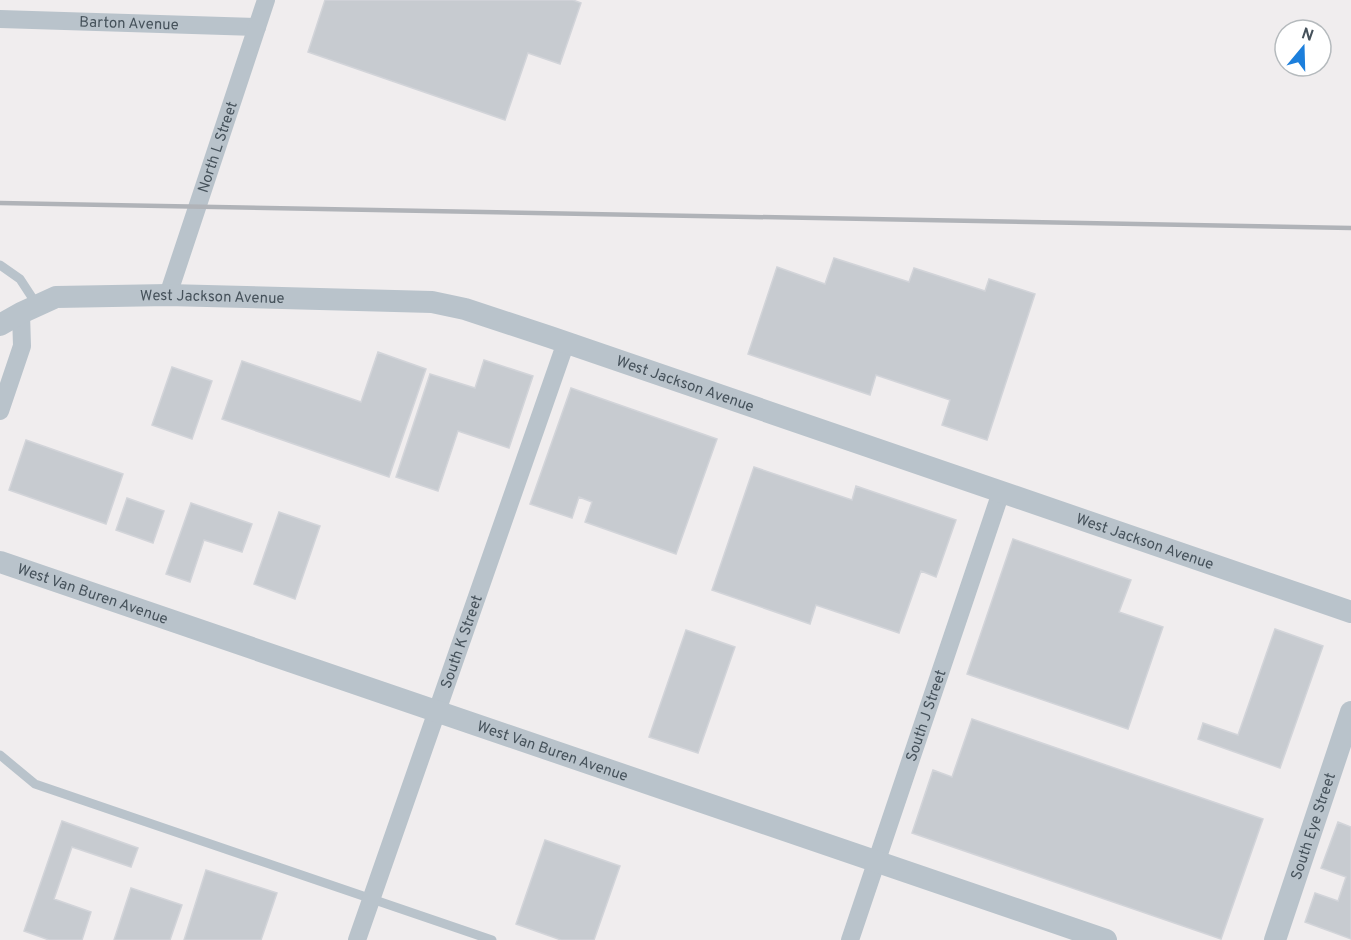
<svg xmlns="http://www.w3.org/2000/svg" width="1351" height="940" viewBox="0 0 1351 940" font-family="Overpass,sans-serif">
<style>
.building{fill:#c7cbd0;stroke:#d2d4d9;stroke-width:1.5}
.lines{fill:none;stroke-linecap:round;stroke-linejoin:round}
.service{stroke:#b9c3cb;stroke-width:9}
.minor{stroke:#b9c3cb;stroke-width:18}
.tertiary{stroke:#b9c3cb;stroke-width:22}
.rail{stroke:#b0b3b8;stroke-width:4.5}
.labels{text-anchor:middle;stroke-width:5;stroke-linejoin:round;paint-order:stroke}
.street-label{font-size:15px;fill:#46525b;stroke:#fff}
</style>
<rect width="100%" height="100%" fill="#f0edee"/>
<path class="building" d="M325,0H573L581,3L560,64L528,53L505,120L308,52Z
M834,258L909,282L914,268L985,291L989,279L1035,294L987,440L942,425L950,400L876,375L870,395L748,354L777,267L825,284Z
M378,352L426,369L389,477L222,419L242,361L361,402Z
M484,360L533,376L509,448L458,431L438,491L396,477L430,374L475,388Z
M172,367L212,381L192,439L152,425Z
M571,388L717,439L676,554L585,522L592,502L579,497L572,518L530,504Z
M26,440L123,474L106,524L9,490Z
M754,467L852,500L856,486L956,520L936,577L921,571L899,633L816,605L810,624L712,590Z
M127,498L164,511L153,543L116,530Z
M191,503L252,524L242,552L204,540L190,582L166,574Z
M279,512L320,526L295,599L254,584Z
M1013,539L1131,580L1119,612L1163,627L1128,729L967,674Z
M1275,629L1323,646L1280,768L1198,739L1203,723L1238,735Z
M686,630L735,647L698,753L649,737Z
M972,719L1263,819L1221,939L912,833L933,770L952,777Z
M62,821L138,848L131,867L72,847L54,899L91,912L82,940H49L24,931Z
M1338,822L1351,827V939L1305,922L1315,893L1338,901L1346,877L1321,868Z
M545,840L620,866L594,940H561L516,924Z
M206,870L277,893L261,940H184Z
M131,888L182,905L170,940H114Z"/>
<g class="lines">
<path class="service" d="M0,265L20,279L37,305
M0,755L35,784L492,940"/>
<g class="minor">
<path id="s1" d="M0,19L257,27"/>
<path id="s2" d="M168,295L266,0"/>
<path d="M0,411L22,346L21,313"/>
<path id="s3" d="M357,940L566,342"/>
<path id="s4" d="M850,940L1001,492"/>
</g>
<g class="tertiary">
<path id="s5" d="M0,325L21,313L56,297L168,295L432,302L465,309L550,337L1351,612"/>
<path id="s6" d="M0,562L1106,940"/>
<path id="s7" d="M1275,940L1351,712"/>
</g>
<path class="rail" d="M0,203L1351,228"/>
</g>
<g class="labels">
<g class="street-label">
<text dy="5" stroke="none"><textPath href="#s1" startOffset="129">Barton Avenue</textPath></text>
<text dy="5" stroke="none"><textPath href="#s2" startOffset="156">North L Street</textPath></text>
<text dy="5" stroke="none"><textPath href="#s5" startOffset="219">West Jackson Avenue</textPath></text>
<text dy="5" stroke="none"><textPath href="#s5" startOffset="705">West Jackson Avenue</textPath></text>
<text dy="5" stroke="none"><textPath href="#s5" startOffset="1191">West Jackson Avenue</textPath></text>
<text dy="5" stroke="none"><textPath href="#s6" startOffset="98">West Van Buren Avenue</textPath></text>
<text dy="5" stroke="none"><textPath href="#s3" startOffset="316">South K Street</textPath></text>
<text dy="5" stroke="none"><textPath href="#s4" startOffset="237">South J Street</textPath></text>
<text dy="5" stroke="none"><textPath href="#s6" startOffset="584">West Van Buren Avenue</textPath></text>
<text dy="5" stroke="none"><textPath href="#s7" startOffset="120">South Eye Street</textPath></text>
</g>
</g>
<g transform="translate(1303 48) rotate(19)"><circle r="28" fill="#ffffff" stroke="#b5babd" stroke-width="1.5"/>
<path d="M0-4.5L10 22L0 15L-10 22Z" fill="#1c7fdc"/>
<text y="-9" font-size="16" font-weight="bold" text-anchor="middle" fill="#46525b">N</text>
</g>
</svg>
